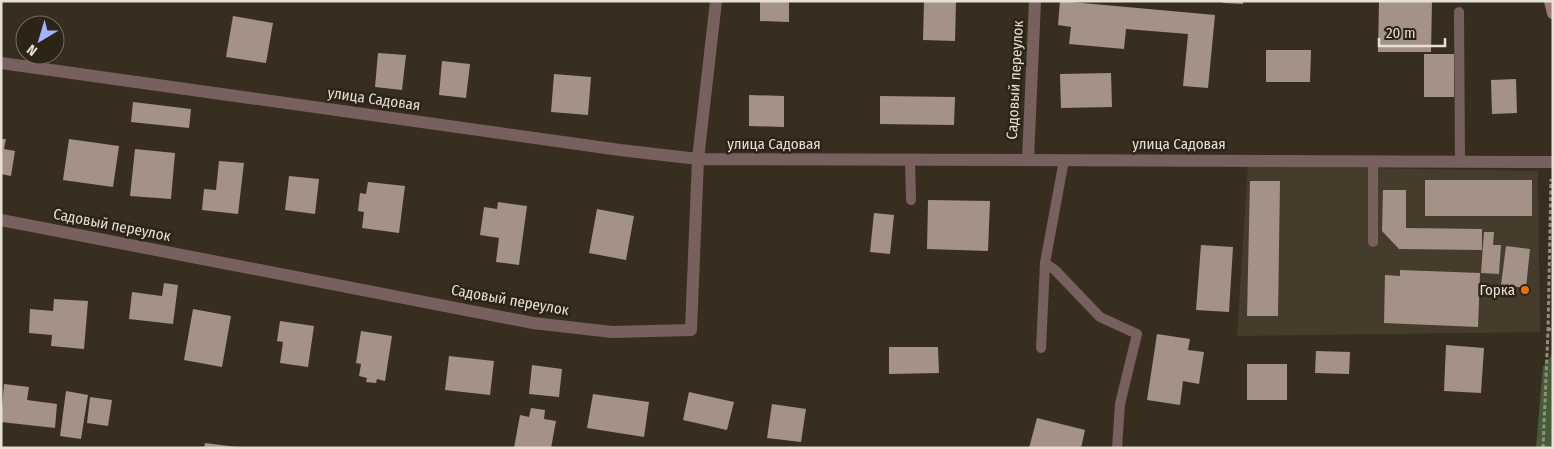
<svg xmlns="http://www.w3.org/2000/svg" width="1554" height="449" viewBox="0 0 1554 449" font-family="'Fira Sans Condensed',sans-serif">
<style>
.industrial{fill:#463c2c}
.green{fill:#445d37}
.building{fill:#a59287}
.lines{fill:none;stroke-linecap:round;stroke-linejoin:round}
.path{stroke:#948c81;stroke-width:3;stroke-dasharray:4 2.5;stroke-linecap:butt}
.service{stroke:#78605e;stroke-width:10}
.minor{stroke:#78605e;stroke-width:12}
.secondary{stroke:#a17a77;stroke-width:12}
.food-dot{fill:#e8710a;stroke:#2c2416;stroke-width:2}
.labels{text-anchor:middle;stroke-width:5;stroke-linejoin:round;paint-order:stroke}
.street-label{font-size:15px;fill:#e6e0d7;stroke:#2c2416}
.poi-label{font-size:15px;fill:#e6e0d7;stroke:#2c2416;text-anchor:end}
</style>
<rect width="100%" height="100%" fill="#372e20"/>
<path class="industrial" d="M1248,166L1538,171L1540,332L1237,336Z"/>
<path class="green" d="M1553,354V448H1536L1543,366Z"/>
<path class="building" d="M760,1H789V22L760,21Z
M924,1H956L955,41L923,40Z
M1060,1L1215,15L1208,88L1183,86L1188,34L1126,29L1124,49L1069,44L1071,27L1058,25Z
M1223,1H1243V4L1223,3Z
M1379,1H1432L1431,52H1378Z
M233,16L273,23L266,63L226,57Z
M1266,50H1311L1310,82H1266Z
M378,53L406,55L402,90L375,87Z
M1424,54H1454V97H1424Z
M442,61L470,64L466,98L439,95Z
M1111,73L1112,107L1061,108L1060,74Z
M554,74L591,77L588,115L551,112Z
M1516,79L1517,113L1492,114L1491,80Z
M749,95L784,96V127L749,126Z
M880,96L955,97L954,125L880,124Z
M133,102L191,109L189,128L131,122Z
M1,139H6L4,149L15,151L11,176L1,174Z
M69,139L119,146L113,187L63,180Z
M135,149L175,153L171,199L130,196Z
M219,161L244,163L238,214L202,210L204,189L216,190Z
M289,176L319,179L315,214L285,210Z
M1425,180H1532V216H1425Z
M1250,181H1280L1278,316H1247Z
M368,182L405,186L399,233L362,228L364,212L358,211L360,193L366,194Z
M1383,190H1406V228L1482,229V250L1399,249L1382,231Z
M928,200L990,201L988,251L927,249Z
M498,202L527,206L519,265L496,262L499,238L480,235L484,207L497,209Z
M597,209L634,216L626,260L589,253Z
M874,213L894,215L890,254L870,252Z
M1484,232H1494L1493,245H1501L1499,274L1481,273Z
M1201,245L1233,247L1229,312L1196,310Z
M1506,246L1530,249L1526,288L1501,285Z
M1400,270L1480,273L1478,327L1384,323L1385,275L1400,276Z
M164,283L178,285L173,324L129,319L132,292L162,296Z
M54,299L88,301L84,349L51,346L52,335L29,333L30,309L53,311Z
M193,309L231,316L222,367L184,360Z
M280,321L314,326L308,367L280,363L283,342L277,341Z
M361,331L392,336L385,381L377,379L376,383L366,382L367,378L359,376L361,364L356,363Z
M1157,334L1190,339L1188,350L1204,352L1199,384L1183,381L1180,405L1147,400Z
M1446,345L1484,348L1481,393L1444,391Z
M889,347H938L939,373L889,374Z
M1316,351L1350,352L1349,374L1315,373Z
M449,356L494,361L490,395L445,390Z
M1247,364H1287V400H1247Z
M532,365L562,369L559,397L529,394Z
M4,384L29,387L27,400L57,404L55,428L1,422Z
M66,391L88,395L81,439L60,436Z
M689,392L734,402L727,430L683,420Z
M593,394L649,402L644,437L587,428Z
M90,397L112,400L108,426L87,423Z
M772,404L806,409L801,442L767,438Z
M531,408L545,410L544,419L556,421L551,448H514L520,415L529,417Z
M1037,418L1085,430L1081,448H1029Z
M205,443L237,447V448H204Z"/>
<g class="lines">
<path class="path" d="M1548,331L1551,179
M1543,448L1548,331L1553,326"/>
<path class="service" d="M1459,12L1460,161
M910,159L911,200
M1373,161V242
M1045,263L1055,270L1100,317L1137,334L1120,404L1117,448
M1041,348L1045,263L1064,160"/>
<path class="minor" d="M1,63L620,150L698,159L1553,162
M1028,159L1035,1
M1,220L533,323L612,332L691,330L698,159L716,1"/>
<path class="secondary" d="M1550,1L1553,13"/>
</g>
<circle class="food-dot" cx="1525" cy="290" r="5"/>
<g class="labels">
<g class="street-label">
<text transform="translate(1015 80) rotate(-87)" y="5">Садовый переулок</text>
<text transform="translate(374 99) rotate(8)" y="5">улица Садовая</text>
<text x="774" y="149">улица Садовая</text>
<text x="1179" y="149">улица Садовая</text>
<text transform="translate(112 225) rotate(11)" y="5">Садовый переулок</text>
<text transform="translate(510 300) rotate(10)" y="5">Садовый переулок</text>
</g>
<g class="poi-label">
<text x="1515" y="295">Горка</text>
</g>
</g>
<rect width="1554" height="449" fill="none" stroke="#e6e0d7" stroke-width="5"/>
<g transform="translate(40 40) rotate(218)"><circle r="24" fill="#2c2416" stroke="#766f63"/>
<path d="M0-4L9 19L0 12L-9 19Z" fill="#a0b3fd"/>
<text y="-8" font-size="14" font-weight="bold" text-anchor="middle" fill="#e6e0d7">N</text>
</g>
<path d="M1379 38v8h66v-8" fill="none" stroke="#e6e0d7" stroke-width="2.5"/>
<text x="1386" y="38" font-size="15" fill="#e6e0d7" stroke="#2c2416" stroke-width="4" paint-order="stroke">20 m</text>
</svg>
